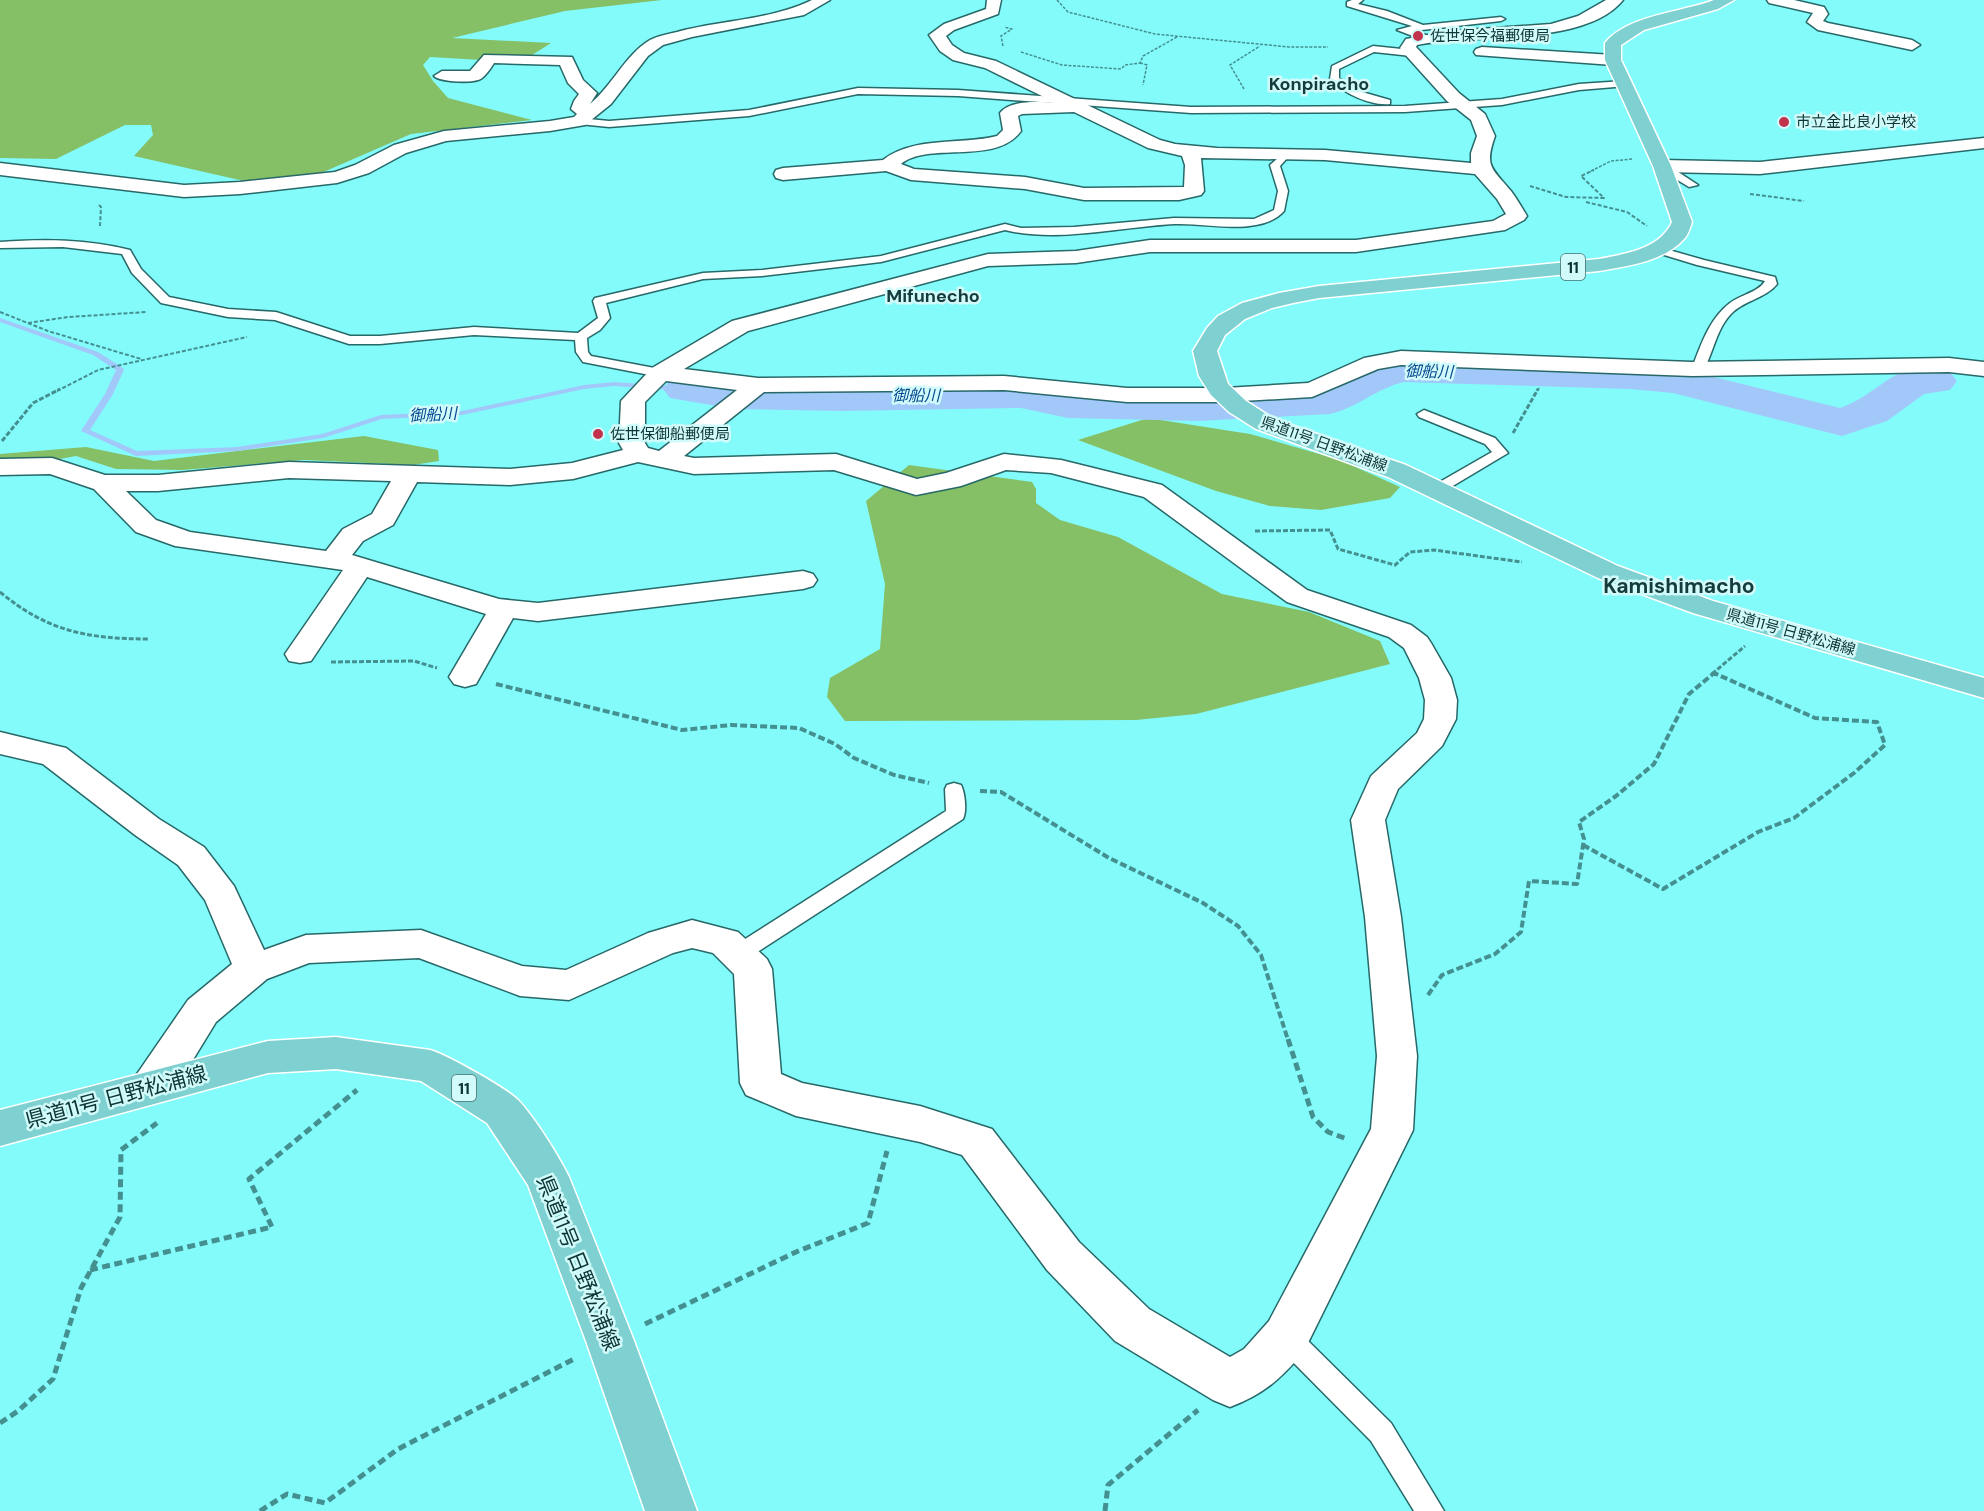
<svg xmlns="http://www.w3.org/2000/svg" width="1984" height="1511" viewBox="0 0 1984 1511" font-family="'DM Sans','Noto Sans JP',sans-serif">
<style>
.forest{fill:#85bf66}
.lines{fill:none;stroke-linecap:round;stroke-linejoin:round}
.stream{fill:#a2c8fa;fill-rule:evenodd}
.river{fill:#a2c8fa;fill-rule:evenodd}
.service-casing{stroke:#276868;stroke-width:3}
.minor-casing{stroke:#276868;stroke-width:3}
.tertiary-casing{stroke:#276868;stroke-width:3}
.primary-casing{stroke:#fff;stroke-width:3}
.path-far4{stroke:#449090;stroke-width:1.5;stroke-dasharray:3 1.5;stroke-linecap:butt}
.path-far3{stroke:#449090;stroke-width:2;stroke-dasharray:4 2;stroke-linecap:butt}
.path-far2{stroke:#449090;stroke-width:3;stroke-dasharray:5 2;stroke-linecap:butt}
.path-far1{stroke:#449090;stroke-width:4;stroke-dasharray:7 3;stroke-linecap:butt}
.path{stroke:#449090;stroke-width:5;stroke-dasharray:8 4.5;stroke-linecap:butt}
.service{fill:#fff;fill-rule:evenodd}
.minor{fill:#fff;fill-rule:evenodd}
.tertiary{fill:#fff;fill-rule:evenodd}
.primary{fill:#7fd0d1;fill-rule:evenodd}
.poi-dot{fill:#c3324c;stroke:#d1fbfa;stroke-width:2}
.labels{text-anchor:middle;stroke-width:5;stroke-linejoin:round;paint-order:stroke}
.far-poi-label{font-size:15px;fill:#0d3535;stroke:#d1fbfa;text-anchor:start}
.far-street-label{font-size:15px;fill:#0d3535;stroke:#d1fbfa}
.shield{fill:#d1fbfa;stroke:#487070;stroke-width:1.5}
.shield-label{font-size:16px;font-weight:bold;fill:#0d3535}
.far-water-label{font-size:16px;font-style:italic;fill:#06488f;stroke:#d1fbfa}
.far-quarter-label{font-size:18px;font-weight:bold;fill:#153b3c;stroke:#d1fbfa}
.quarter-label{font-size:21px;font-weight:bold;fill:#153b3c;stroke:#d1fbfa}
.near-street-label{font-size:21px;fill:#0d3535;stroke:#d1fbfa}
</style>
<rect width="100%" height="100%" fill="#84fbfb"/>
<path class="forest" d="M0,0H662L565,11L452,38L551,43L532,55L498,61L430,57L423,65L433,81L448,98L532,120L411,134L289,187L244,181L134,156L153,135L151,125H125L56,159L0,158Z
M1148,418L1250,434L1340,460L1400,487L1390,498L1321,510L1270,506L1216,491L1078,440Z
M364,436L438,450L439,461L413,465L304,460L182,470L116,469L76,456L0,470V454L86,447L154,461Z
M909,465L1032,482L1036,489V503L1060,520L1118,537L1222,594L1309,612L1380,641L1390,664L1196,714L1136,720L845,721L827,697L830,678L880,649L885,584L866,501Z"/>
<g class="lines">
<path class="stream" d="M0,318L98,352L123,368L124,370L113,394L90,430L137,451L237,447L322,434L381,415L462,411L584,385L614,382L685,387L689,389L685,391L614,386L584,389L462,415L382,419L323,438L237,451L136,456L81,431L105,394L116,370L93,355L0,322Z"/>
<path class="river" d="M1404,356L1630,363L1673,367L1840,408C1886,392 1892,357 1950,372L1957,381L1950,390L1924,394L1887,421L1842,436L1673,393L1630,389L1404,382C1377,388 1357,408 1330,414L1199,421L1068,418L1021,408L841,411L734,409L670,398L663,389L670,380L685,376L734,383L841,385L1021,382L1068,392L1199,395L1320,388L1356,368Z"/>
<g class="service-casing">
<path id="service" d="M1352,0H1363L1358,4L1387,11L1423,25L1501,17L1505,19L1501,21L1413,31L1429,36V40L1426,41L1397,30L1412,26L1347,6V2Z
M1373,46L1411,50L1415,53L1411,56L1374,52L1339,69V78L1362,92L1390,100V104C1370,106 1343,93 1330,79L1332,66Z
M1624,81L1629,84L1627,86L1579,90L1502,105L1405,112L1191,113L958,96L858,94L749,116L609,127L579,124L574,121L579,118L609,121L749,110L858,88L958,90L1191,107L1405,106L1502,99L1579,84Z
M1285,152L1290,155L1280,166L1288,191L1284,211C1277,219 1267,223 1256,225C1230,230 1200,223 1174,224C1120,227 1057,243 1005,230L881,262L762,276L703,279L606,303L610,318L600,330L587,338L588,352L591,356L665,370L666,373L660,377L583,362L576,352L575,340L474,335L380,344H349L275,320L228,317L161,303L132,273L122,254L63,247L0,248V242C44,239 87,239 130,250L141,269L169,297L228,309L276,312L350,336H380L474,327L578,333L598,318L593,301L595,298L703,273L762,270L881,256L1005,224L1021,228L1074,227L1174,218L1254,219L1274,210L1278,191L1270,165Z
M1658,164H1666L1698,185L1689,187L1658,168Z
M1655,246L1704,260L1775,277L1777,284C1766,298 1746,300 1733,312C1716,328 1714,352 1703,371L1698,372L1692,368C1701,345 1709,319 1730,303C1740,295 1759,292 1765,281L1697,265L1651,251V247Z
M1424,410L1495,438L1508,453L1441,493H1431L1429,490L1431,487L1492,452L1485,444L1419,417L1417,414Z
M954,783L961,785C965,793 967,811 963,819L745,960L738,962L731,960L728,954L731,948L946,811L945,789L947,785Z
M1286,1325L1295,1328L1391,1423L1444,1511H1414L1371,1441L1277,1346L1273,1337L1277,1328Z"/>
</g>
<g class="minor-casing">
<path id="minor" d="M812,0H830L804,15L692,37L663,45L648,56L611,104L585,125L550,131L446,141L406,153L369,173L337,183L240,194L184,197L0,175V163L184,185L240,182L335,172L355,165L394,145L444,131L550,121L574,117L577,114L571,109L574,101L579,94L568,83L560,65L494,63C491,68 486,75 482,78C475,84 439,82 434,76L442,71H470L484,55L572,57L583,80L597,93L590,104C613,85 625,55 650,40C658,36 668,34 677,32C721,20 771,20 812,0Z
M987,0H1001L998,14L954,30L946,36L952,45L964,53L996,61L1160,140L1175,144L1217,148L1325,150L1471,163V153L1477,136L1471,120L1447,101L1402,51L1400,48L1406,39L1451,31L1551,24L1578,16L1606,0H1623C1585,47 1473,33 1417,45L1416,47L1459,93L1485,114L1495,136C1484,167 1492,168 1511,191C1517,199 1522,208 1527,216L1524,220L1505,230L1356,252H1150L1076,263L988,266L748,331L684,369L758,378L1004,376L1127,388H1225L1308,383L1364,358L1401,351L1692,362L1949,358L1984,362V376L1949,372L1692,376L1401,365L1378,369L1312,397L1225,402H1127L1004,390L764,392L684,456L694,458L836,454L917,479L946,473L1004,454L1061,460L1162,485L1307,590L1411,625L1427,637L1431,643L1451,678L1457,700L1456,719L1442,746L1398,789L1385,820L1401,917L1417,1056L1413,1130L1303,1353C1279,1380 1264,1394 1230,1407L1213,1400L1115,1341L1047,1270L962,1155L920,1142L796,1116L746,1095L740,1083L734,974L713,953L692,948L673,953L569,1000L520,996L419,958L309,963L267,979L216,1022L194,1058L164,1099L149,1104L134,1099L128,1087L188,1000L232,964L205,900L178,865L135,835L43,764L0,754V732L66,748L159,819L204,847L234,886L264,950L306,935L421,930L522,966L566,970L648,933L692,920L738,932L767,959L772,969L781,1074L802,1083L920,1106L992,1129L1079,1242L1149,1309L1230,1357L1244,1349L1269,1321L1371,1129L1377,1056L1365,917L1351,820L1371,776L1417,733L1424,719L1425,700L1419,678L1404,648L1389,637L1287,602L1144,497L1051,473L1006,470L961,486L916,495L834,470L694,474L638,462L573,479L510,485L417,482L393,525L363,541L352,555L499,599L538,603L803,571L813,574L817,580L813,586L803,589L538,621L513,618L476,684L465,687L454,684L449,677L486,614L367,577L311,661L300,663L289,661L285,654L343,570L175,546L136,532L94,489L50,474L0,475V459L52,458L105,475H158L289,462L510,469L572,463L623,450L619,443L621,401L652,368L732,321L988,254L1076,251L1150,240H1356L1493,221L1506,214L1497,199L1475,174L1325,160L1201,158L1204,191L1201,195L1179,200H1084L1025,189L911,180L886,171L783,180L776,178L774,174L776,170L783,168L883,160C913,136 961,145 997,136L1003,130L1000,113C1011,99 1041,102 1056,103L985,68L953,60L940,51L929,35L944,24L986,9ZM1074,112L1148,148L1182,156L1185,165L1184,187L1084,188L1025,177L914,169L901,164C928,141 996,166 1021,131L1018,116L1022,114ZM666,381L737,390L659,451L648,448L645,443V402ZM289,478L391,481L372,514L343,529L326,551L190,532L156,520L126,491H158Z
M1767,0H1794L1824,7L1828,14L1823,21L1828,23L1912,40L1920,45L1912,50L1818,30L1807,22L1813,13L1769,3Z
M1482,47L1613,55L1621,60L1613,65L1476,55L1474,52L1476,49Z"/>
</g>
<g class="tertiary-casing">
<path id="tertiary" d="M1984,138V148L1760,174L1662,172L1655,170L1653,166L1655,162L1662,160L1760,162Z"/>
</g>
<g class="primary-casing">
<path id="primary" d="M1714,0H1734L1718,9L1644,30L1621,45V60L1671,166L1692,222C1690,228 1688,235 1684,239C1663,262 1627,266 1599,271L1319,298L1293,303L1272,308L1245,319L1225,335L1217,351L1228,384L1246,401L1274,419L1406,465L1618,566L1713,601L1984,678V698L1693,613L1598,578L1388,477L1256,429L1229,412L1211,395L1199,376L1193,351L1207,328L1218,316L1242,303L1279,293L1319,286L1599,259C1625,254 1660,249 1672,222L1653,166L1605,60V43C1627,15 1683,12 1714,0Z
M336,1037L430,1050C447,1055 506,1088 518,1100C535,1118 558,1155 569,1177L634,1341L697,1511H645L586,1341L528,1185L487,1123L421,1081L336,1069L268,1073L0,1146V1110L268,1041Z"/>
</g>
<path class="path-far4" d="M1057,0L1068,12L1155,34L1289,47H1328
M1003,46L1001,36L1012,29L1004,27
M1021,52L1062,65L1121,69L1125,65L1140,63L1143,56L1177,37
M1140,63L1147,65L1143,85
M1244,89L1230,65L1260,46
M1591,171L1611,161L1633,159"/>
<path class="path-far3" d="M1530,186L1566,197L1604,198L1581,176L1594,170
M1750,194L1804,201
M1586,202L1627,212L1647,226
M99,205L101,207L100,226
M0,312L48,331L141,359
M28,323L68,317L147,312
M57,391L98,370L247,337
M1537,391L1539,388"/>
<path class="path-far2" d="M1513,433L1538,389
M2,441L33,403L60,389
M1255,531L1330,530L1338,549L1395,565L1410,552L1434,550L1522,562
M0,592C48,632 89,639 149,639
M331,662L414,661L437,668
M1714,673L1717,674
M1712,674L1745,646"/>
<path class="path-far1" d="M496,684L682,730L731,725L799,728L835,744L854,758L894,775L929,783
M980,791L1001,792L1109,858L1203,903L1238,926L1261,955L1288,1040
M1583,845L1663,889L1758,832L1794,818L1854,773L1885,745L1877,722L1815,718L1714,673
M1428,995L1442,975L1495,954L1521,932L1529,881L1577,884L1584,839L1579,822L1616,796L1654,764L1689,694L1714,673"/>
<path class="path" d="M1288,1039L1313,1117L1328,1132L1347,1139
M90,1270L272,1227L249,1179L357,1090
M645,1324L796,1252L868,1223L887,1151
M0,1423L18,1411L53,1379L81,1288L120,1217L121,1150L157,1123
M260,1511L287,1494L325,1503L398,1449L574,1359
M1105,1511L1108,1485L1198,1410"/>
<use href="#service" class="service"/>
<use href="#minor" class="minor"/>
<use href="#tertiary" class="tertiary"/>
<use href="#primary" class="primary"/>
</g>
<g class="poi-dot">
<circle cx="1418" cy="36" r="6"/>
<circle cx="1784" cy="122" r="6"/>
<circle cx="598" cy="434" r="6"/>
</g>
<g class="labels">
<g class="far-poi-label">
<text x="1430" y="41">佐世保今福郵便局</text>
<text x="1796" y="127">市立金比良小学校</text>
<text x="610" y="439">佐世保御船郵便局</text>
</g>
<g class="far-street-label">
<text transform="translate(1324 444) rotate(20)" y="5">県道11号 日野松浦線</text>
<text transform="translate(1791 632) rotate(16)" y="5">県道11号 日野松浦線</text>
</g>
<g class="shield">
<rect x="1561" y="254" width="24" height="26" rx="4.5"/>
<rect x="452" y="1075" width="24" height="26" rx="4.5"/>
</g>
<g class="shield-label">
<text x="1573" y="273">11</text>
<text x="464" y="1094">11</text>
</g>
<g class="far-water-label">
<text transform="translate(1429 371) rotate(1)" y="6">御船川</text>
<text x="916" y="401">御船川</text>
<text transform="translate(433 414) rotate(-3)" y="6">御船川</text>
</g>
<g class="far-quarter-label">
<text x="1319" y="90">Konpiracho</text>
<text x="933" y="302">Mifunecho</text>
</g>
<g class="quarter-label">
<text x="1679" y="593">Kamishimacho</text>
</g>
<g class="near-street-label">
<text transform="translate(116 1097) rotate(-15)" y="7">県道11号 日野松浦線</text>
<text transform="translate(578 1263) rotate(68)" y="7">県道11号 日野松浦線</text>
</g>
</g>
</svg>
